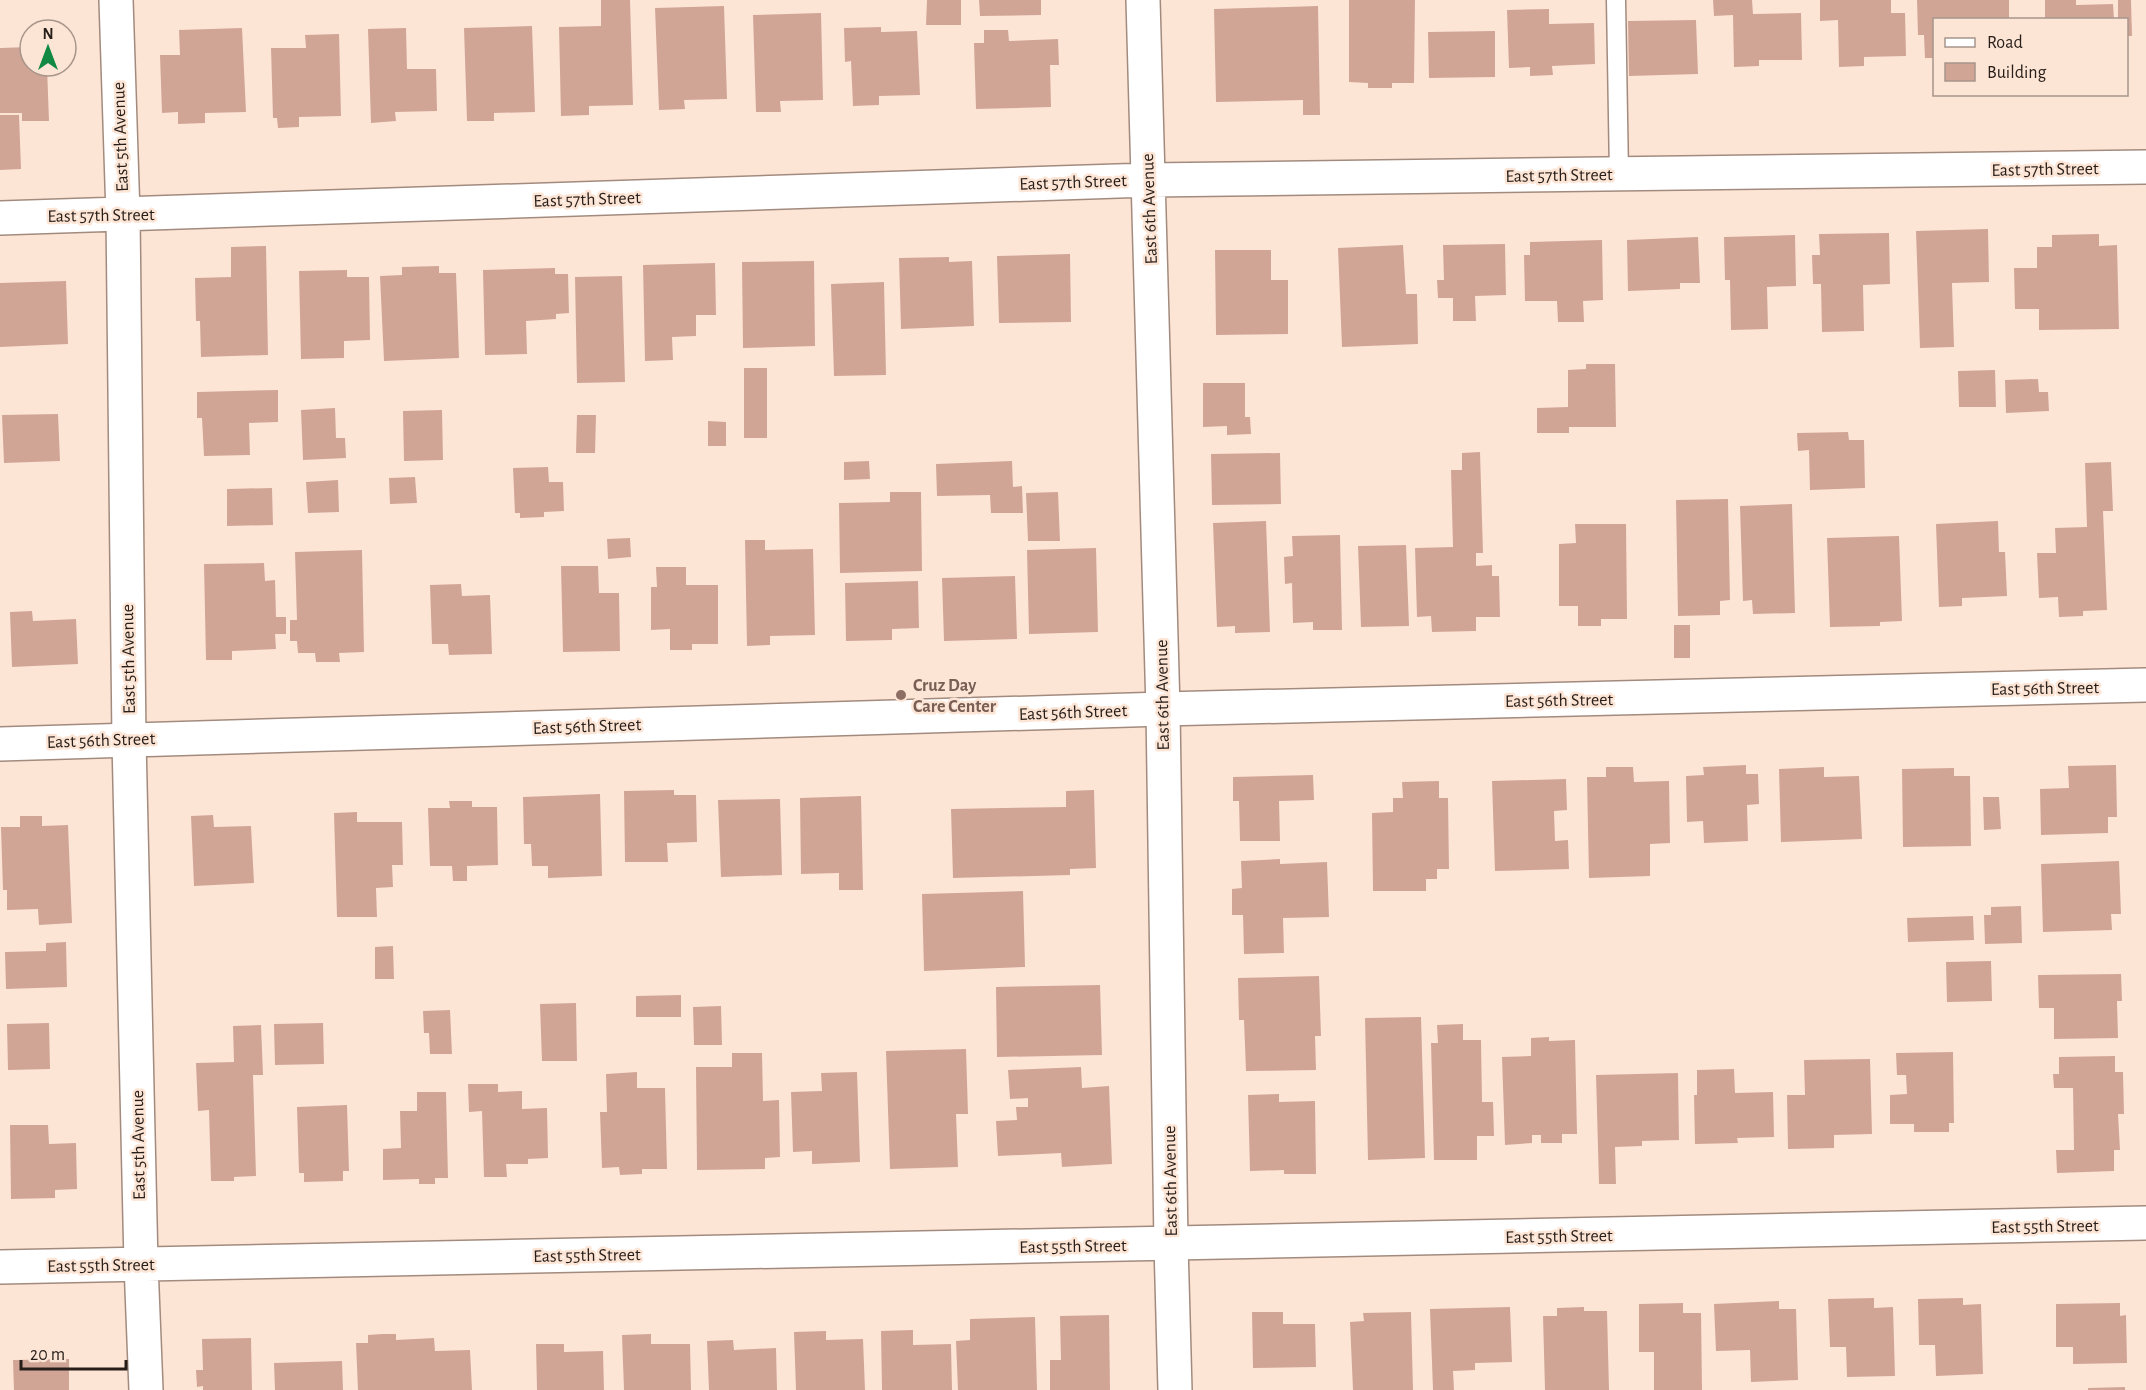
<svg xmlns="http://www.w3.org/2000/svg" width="2146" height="1390" viewBox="0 0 2146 1390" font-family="'Alegreya Sans',sans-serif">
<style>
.building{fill:#d1a596}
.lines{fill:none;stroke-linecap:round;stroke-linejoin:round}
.lane-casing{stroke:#a28b7e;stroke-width:21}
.street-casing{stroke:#a28b7e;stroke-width:36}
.secondary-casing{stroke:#a28b7e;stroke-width:36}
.lane{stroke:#fff;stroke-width:18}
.street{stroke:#fff;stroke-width:33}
.secondary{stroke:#fff;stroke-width:33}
.education-dot{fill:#8d6e63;stroke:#fde5d6;stroke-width:2}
.labels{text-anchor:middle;stroke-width:5;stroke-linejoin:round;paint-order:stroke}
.street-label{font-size:18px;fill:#271e19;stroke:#fde5d6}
.education-label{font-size:18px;font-weight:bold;fill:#785e54;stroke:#fde5d6;text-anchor:start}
</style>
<rect width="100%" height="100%" fill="#fde5d6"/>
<path class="building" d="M601,0H630L633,105L589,106V115L561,116L559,27L601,26Z
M927,0H961V25H926Z
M979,0H1041V15L980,16Z
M1349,0H1415L1414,83H1392V88H1368V83L1349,82Z
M1713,0H1752L1753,14L1801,13L1802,60H1759V66L1734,67L1733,15L1714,16Z
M1820,0H1891V13H1905L1906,56L1864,57V66L1839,67L1838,20L1820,21Z
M1917,0H2009V20H1934V58H1925L1924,35H1918Z
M2045,0H2076V5L2113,4L2114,20H2045Z
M2118,0H2131L2132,36H2126V20H2118Z
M724,6L727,99L684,100L685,109L659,110L655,8Z
M1318,6L1320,115H1303V100L1216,102L1214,9Z
M1549,9V24L1594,23L1595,64L1552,66L1553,75L1530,76V67L1509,68L1507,10Z
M821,13L823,100L780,101L781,112H756L753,15Z
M1696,20L1698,74L1629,76L1628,21Z
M532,26L535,112L494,113V121H467L464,28Z
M881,27V32L917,31L920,95L879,96V105L853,106L851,61L845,62L844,28Z
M242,28L246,112L205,113V123L178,124V112L162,113L160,55H180L179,30Z
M406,28L407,69H436L437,111L395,112L396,121L371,123L368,29Z
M984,30H1008L1009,41L1058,39L1059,65H1050L1051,107L976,109L974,43H984Z
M1495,31V77L1429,78L1428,32Z
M339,34L341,116L299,117V127L278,128L277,118H273L271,48H306L305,35Z
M30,47V66H47L49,121H22V113H0V48Z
M0,115H19L21,169L0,170Z
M1988,229L1989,282L1952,283L1954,347L1920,348L1916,231Z
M1889,233L1890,284L1863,285L1864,331L1822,332L1821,284H1813L1812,255H1820L1819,234Z
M2099,234V246L2117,245L2119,329L2039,330V309H2015L2014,268H2037V247H2052V235Z
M1795,235L1796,286L1767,287L1768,329L1731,330L1730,280H1725L1724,237Z
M1698,237L1700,283H1680V289L1628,291L1627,240Z
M1602,240L1603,300L1583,301L1584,322H1558L1557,301H1525L1524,255H1530V242Z
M1505,244L1506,295L1475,296L1476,321H1453V298H1438L1437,280H1444L1443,245Z
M1403,245L1406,294H1417L1418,344L1342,347L1338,248Z
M266,246L268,355L201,357L200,321H196L195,278L231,277V247Z
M1215,250H1271V280H1288V334L1216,335Z
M1070,254L1071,322L999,323L997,256Z
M949,257V262L972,261L974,326L901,329L899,258Z
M814,261L815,346L743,348L742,262Z
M715,263L716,315H696V336L672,337L673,360L645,361L643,265Z
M439,266V273H456L459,358L384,361L380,276L402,275V267Z
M555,268V274H568L569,313L556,314V319L526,321L527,354L485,355L483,270Z
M347,270V277H369L370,340L344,341V358L301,359L299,271Z
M622,276L625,382L577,383L575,277Z
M66,281L68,344L0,347V283Z
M884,282L886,375L834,376L831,284Z
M1586,364H1615L1616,427H1569V433H1537V408L1568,407V370L1586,369Z
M744,368H767V438H744Z
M1995,370L1996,407H1959L1958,371Z
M2038,379L2039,392H2048L2049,411L2006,413L2005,380Z
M1203,383H1245V417H1250L1251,434L1227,435V426L1203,427Z
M278,390V422L249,423L250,455L204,456L202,418H197V392Z
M335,408L336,438H345L346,458L303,460L301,410Z
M442,410L443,460L404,461L403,411Z
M58,414L60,461L4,463L2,415Z
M577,415H596L595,453H576Z
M708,421L726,422V446H708Z
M1848,432L1849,440H1864L1865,488L1810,490L1809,450L1798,451L1797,433Z
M1480,452L1483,553H1476V566L1492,565V576H1499L1500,617H1476V631L1432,632L1431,616L1417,617L1415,548L1453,547L1451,470H1462V453Z
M1280,453L1281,504L1212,505L1211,454Z
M869,461L870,479L844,480V462Z
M1012,461L1013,487L1022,486L1023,513H991L990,495L937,496L936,464Z
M2111,462L2113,511H2103L2107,610L2083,611V616L2059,617L2058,597L2039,598L2037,553H2056L2055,528L2087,527L2085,463Z
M548,467L549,482H563L564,511L544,512V517L520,518V513H515L513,468Z
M415,477L417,503L390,504L389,478Z
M338,480L339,512L308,513L306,482Z
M272,488L273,525L227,526V489Z
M890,492H921L922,571L840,573L839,503L890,502Z
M1058,492L1060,541H1028L1026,493Z
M1728,499L1730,600L1720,601V615L1678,616L1676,500Z
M1792,504L1795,613L1753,614L1752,600L1743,601L1740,506Z
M1266,521L1270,632L1235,633V626L1217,627L1213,523Z
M1998,521L1999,552H2005L2007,596L1962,598V606L1939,607L1936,524Z
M1575,524H1626L1627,619H1601V626H1578V606H1559V544L1576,543Z
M1340,535L1342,630H1313V622L1293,623L1292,583L1285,584L1284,557L1293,556L1292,536Z
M1899,536L1902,621L1880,622V626L1830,627L1827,538Z
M630,538L631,557L608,559L607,539Z
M745,540H765V550L813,549L815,635L770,636V645L747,646Z
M1406,545L1409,626L1361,627L1358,546Z
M1096,548L1098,632L1029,634L1027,550Z
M362,550L364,652L339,653L340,662H316L315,653H298L297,641H290V620H297L295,552Z
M264,563L265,581L275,580L276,617H286V634H275L276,649L232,651V660H206L204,564Z
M561,566H598L599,593H619L620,651L563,652Z
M656,567H686V585H718V644H692V650H670V629L651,630V587H657Z
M1015,576L1017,639L944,641L942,578Z
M918,581L919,628L892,629V640L846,641L845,583Z
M461,584L462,596L490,595L492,654L449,655L448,644H432L430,585Z
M32,611L33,621L76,619L78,664L12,667L10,612Z
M1674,625H1690V658H1674Z
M1746,765V774H1758L1759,804L1747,805L1748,841L1704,843L1703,821L1687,822L1686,776L1704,775L1703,767Z
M2116,765L2117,817H2108V833L2041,835L2040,789L2069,788L2068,766Z
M1606,767H1633L1634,782L1669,781L1670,843L1650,844V876L1589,878L1587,777H1606Z
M1824,767V777L1859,776L1862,839L1781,842L1779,769Z
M1954,768V776H1970L1971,846L1903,847L1902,769Z
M1313,775L1314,800L1279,801L1280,841H1240L1239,801H1233V777Z
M1566,779L1567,810L1554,811L1555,841L1568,840L1569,869L1495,871L1492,781Z
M1439,781V798H1448L1449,869H1437V879H1426V891H1373L1372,813L1393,812V798H1403L1402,782Z
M674,790V795H696L697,842L667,843L668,862H625L624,791Z
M1094,790L1096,868L1070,869V875L953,878L951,809L1066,807V791Z
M600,794L602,876L548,878V866H532L531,844H524L523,797Z
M861,796L863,890H839V873L801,874L800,798Z
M1983,797H1999L2001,829L1984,830Z
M780,799L782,875L721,877L718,800Z
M449,801H472V807H497L498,865L467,866V881H453L452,866H430L428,808H450Z
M357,812V822H402L403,865H392L393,887L376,888L377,917H337L334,813Z
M213,815L214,827L251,826L254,883L194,886L191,816Z
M20,816H42V826L68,825L72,923L39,925L38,909L7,910V890H3L1,827H20Z
M1280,859V864L1327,862L1329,917L1283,918L1284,953L1244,954L1243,915H1232V889L1242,888L1241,861Z
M2119,861L2121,914H2111L2112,930L2043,932L2041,864Z
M1023,891L1025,967L924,971L922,894Z
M2021,906L2022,943L1985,944L1984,915H1991V907Z
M1973,916L1974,940L1908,942L1907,918Z
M66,942L67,987L6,989L5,952L46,951V943Z
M393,946L394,979H375V947Z
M1991,961L1992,1001L1947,1002L1946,962Z
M2121,974L2122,1001H2117L2118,1038L2054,1039V1008H2039L2038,975Z
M1319,976L1321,1036H1315L1316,1070L1246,1071L1244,1020H1239L1238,978Z
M1100,985L1102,1055L997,1057L996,987Z
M681,995V1017H636V996Z
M576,1003L577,1061H542L540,1004Z
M721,1006L722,1045H694L693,1007Z
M450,1010L452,1054H430L429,1033H424L423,1011Z
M1421,1017L1425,1158L1368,1160L1365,1018Z
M49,1023L50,1069L8,1070L7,1024Z
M323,1023L324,1064L275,1065L274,1024Z
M1463,1024V1040H1481L1482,1102H1493L1494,1136H1477V1160H1434L1431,1043H1438L1437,1025Z
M261,1025L263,1075H253L256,1176L234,1177V1181H211L209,1110L198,1111L196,1063L234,1062L233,1026Z
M1549,1037V1041L1575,1040L1577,1134H1562V1143H1541V1135H1532V1143L1505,1145L1502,1057L1531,1056V1038Z
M966,1049L968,1114H956L958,1167L890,1169L886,1051Z
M1953,1052L1954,1123H1949V1132H1914V1124H1890V1095L1907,1094L1906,1075H1897L1896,1053Z
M732,1053H762L763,1101L779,1100L780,1157L765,1158V1169L697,1170L696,1067H732Z
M2115,1056V1072H2123L2124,1114H2118L2120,1150H2114V1171L2057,1173L2056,1150H2074L2073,1088H2054L2053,1074H2059V1057Z
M1870,1059L1872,1134L1834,1135V1148L1788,1149L1787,1095H1805L1804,1060Z
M1081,1067L1082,1088L1109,1086L1112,1164L1062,1167L1061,1153L998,1156L996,1121L1017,1120L1016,1107H1028V1098L1010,1099L1008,1070Z
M1734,1069L1735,1093L1773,1092L1774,1137L1737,1138L1738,1143L1695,1144L1694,1095H1697V1070Z
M637,1072V1088H665L667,1169H642V1174L620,1175L619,1167L602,1168L600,1112H607L606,1074Z
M857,1072L860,1162L812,1164V1151L793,1152L791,1092L822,1091L821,1073Z
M1678,1073L1679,1140L1642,1141V1146L1615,1147L1616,1184H1599L1596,1075Z
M468,1084H498V1092L522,1091V1109L547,1108L548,1158L528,1159V1164H506L507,1177H484L482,1111L469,1112Z
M417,1092H446L448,1178H435V1184H419V1179L383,1180V1149L401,1148L400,1111H417Z
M1279,1094V1102L1315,1101L1316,1174H1284V1170L1250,1171L1248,1095Z
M347,1105L349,1171H343V1181L304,1182V1173H299L297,1107Z
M10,1125H48L49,1144L76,1143L77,1189L55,1190V1198L11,1199Z
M1874,1298V1308L1893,1307L1895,1376L1847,1377L1846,1347H1830L1828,1299Z
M1963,1298V1305L1981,1304L1983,1374L1936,1376L1935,1345H1919L1918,1299Z
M1779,1301V1309H1796L1798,1380L1751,1382L1750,1350L1716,1351L1714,1304Z
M1683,1303V1313H1701L1702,1390H1654V1352H1639V1304Z
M2120,1303V1316L2126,1315L2127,1363L2073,1364V1347H2056V1304Z
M1510,1307L1512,1362L1475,1363V1370L1453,1371L1454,1390H1433L1430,1309Z
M1584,1307V1311H1607L1609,1390H1545L1543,1316H1557V1308Z
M1252,1312H1283V1324H1315L1316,1367L1253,1368Z
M1411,1312L1413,1390H1353L1350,1322L1364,1321L1363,1313Z
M1109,1315L1110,1390H1050V1360H1061L1060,1316Z
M1035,1317L1037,1390H958L956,1341L970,1340V1319Z
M913,1330V1345L951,1344L952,1390H882L881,1331Z
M826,1331V1340L863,1339L865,1390H796L794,1332Z
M382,1334H396V1340L434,1338L435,1351L470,1350L472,1390H358L356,1343H368V1335Z
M651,1334V1344H690L691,1390H624L622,1335Z
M251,1338L252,1390H203V1386L197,1387L196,1370H203L202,1339Z
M733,1340L734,1350L776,1348L777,1390H709L707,1341Z
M536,1344H564V1352L603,1351L604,1390H537Z
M69,1359V1390H14L13,1360Z
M342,1361L343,1390H275L274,1363Z
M2125,1387V1390H2088V1388Z"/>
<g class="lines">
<g class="lane-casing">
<path id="lane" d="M1616,0L1619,174"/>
</g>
<g class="street-casing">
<path id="street" d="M116,0L123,215L129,740L141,1264L146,1390
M1143,0L1163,709L1171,1244L1175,1390
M0,218L1148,180L2146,167
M0,1267L2146,1223"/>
</g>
<g class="secondary-casing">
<path id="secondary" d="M0,744L1163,709L2146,685"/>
</g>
<use href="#lane" class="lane"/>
<use href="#street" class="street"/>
<use href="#secondary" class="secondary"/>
</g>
<circle class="education-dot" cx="901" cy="695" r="6"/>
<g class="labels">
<g class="street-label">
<text transform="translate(120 137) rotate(-92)" y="6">East 5th Avenue</text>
<text transform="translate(2045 169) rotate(-1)" y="6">East 57th Street</text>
<text transform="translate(1559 175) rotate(-1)" y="6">East 57th Street</text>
<text transform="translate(1073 182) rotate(-2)" y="6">East 57th Street</text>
<text transform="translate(587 199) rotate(-2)" y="6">East 57th Street</text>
<text transform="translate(1149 209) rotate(-92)" y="6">East 6th Avenue</text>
<text transform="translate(101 215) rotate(-1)" y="6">East 57th Street</text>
<text transform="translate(128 659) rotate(-91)" y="6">East 5th Avenue</text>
<text transform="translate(2045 688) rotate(-1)" y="6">East 56th Street</text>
<text transform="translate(1162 695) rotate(-91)" y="6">East 6th Avenue</text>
<text transform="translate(1559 700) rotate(-1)" y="6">East 56th Street</text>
<text transform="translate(1073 712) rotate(-2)" y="6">East 56th Street</text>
<text transform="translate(587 726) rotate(-2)" y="6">East 56th Street</text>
<text transform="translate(101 740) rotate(-2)" y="6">East 56th Street</text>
<text transform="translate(138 1145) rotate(-91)" y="6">East 5th Avenue</text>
<text transform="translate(1170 1181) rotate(-91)" y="6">East 6th Avenue</text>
<text transform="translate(2045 1226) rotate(-1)" y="6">East 55th Street</text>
<text transform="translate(1559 1236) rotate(-1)" y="6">East 55th Street</text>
<text transform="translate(1073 1246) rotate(-1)" y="6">East 55th Street</text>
<text transform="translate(587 1255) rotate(-1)" y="6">East 55th Street</text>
<text transform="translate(101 1265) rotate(-1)" y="6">East 55th Street</text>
</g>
<g class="education-label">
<text x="913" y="691">Cruz Day<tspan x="913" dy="21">Care Center</tspan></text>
</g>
</g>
<rect x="1933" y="18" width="195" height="78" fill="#fde5d6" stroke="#a7958a" stroke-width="1.5"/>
<rect x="1945" y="38" width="30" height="9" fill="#ffffff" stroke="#a7958a" stroke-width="1.5"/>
<text x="1987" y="48" font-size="18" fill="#271e19">Road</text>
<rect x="1945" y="63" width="30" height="18" fill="#d1a596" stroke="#a7958a" stroke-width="1.5"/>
<text x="1987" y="78" font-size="18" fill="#271e19">Building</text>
<g transform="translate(48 48)"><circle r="28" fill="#fde5d6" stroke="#a7958a" stroke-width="1.5"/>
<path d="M0-4.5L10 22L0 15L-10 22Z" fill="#118943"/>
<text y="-9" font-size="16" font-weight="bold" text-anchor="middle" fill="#271e19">N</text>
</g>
<path d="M21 1360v9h105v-9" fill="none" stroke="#271e19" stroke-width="3"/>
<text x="30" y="1360" font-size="18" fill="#271e19" stroke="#fde5d6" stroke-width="4.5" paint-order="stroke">20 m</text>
</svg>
